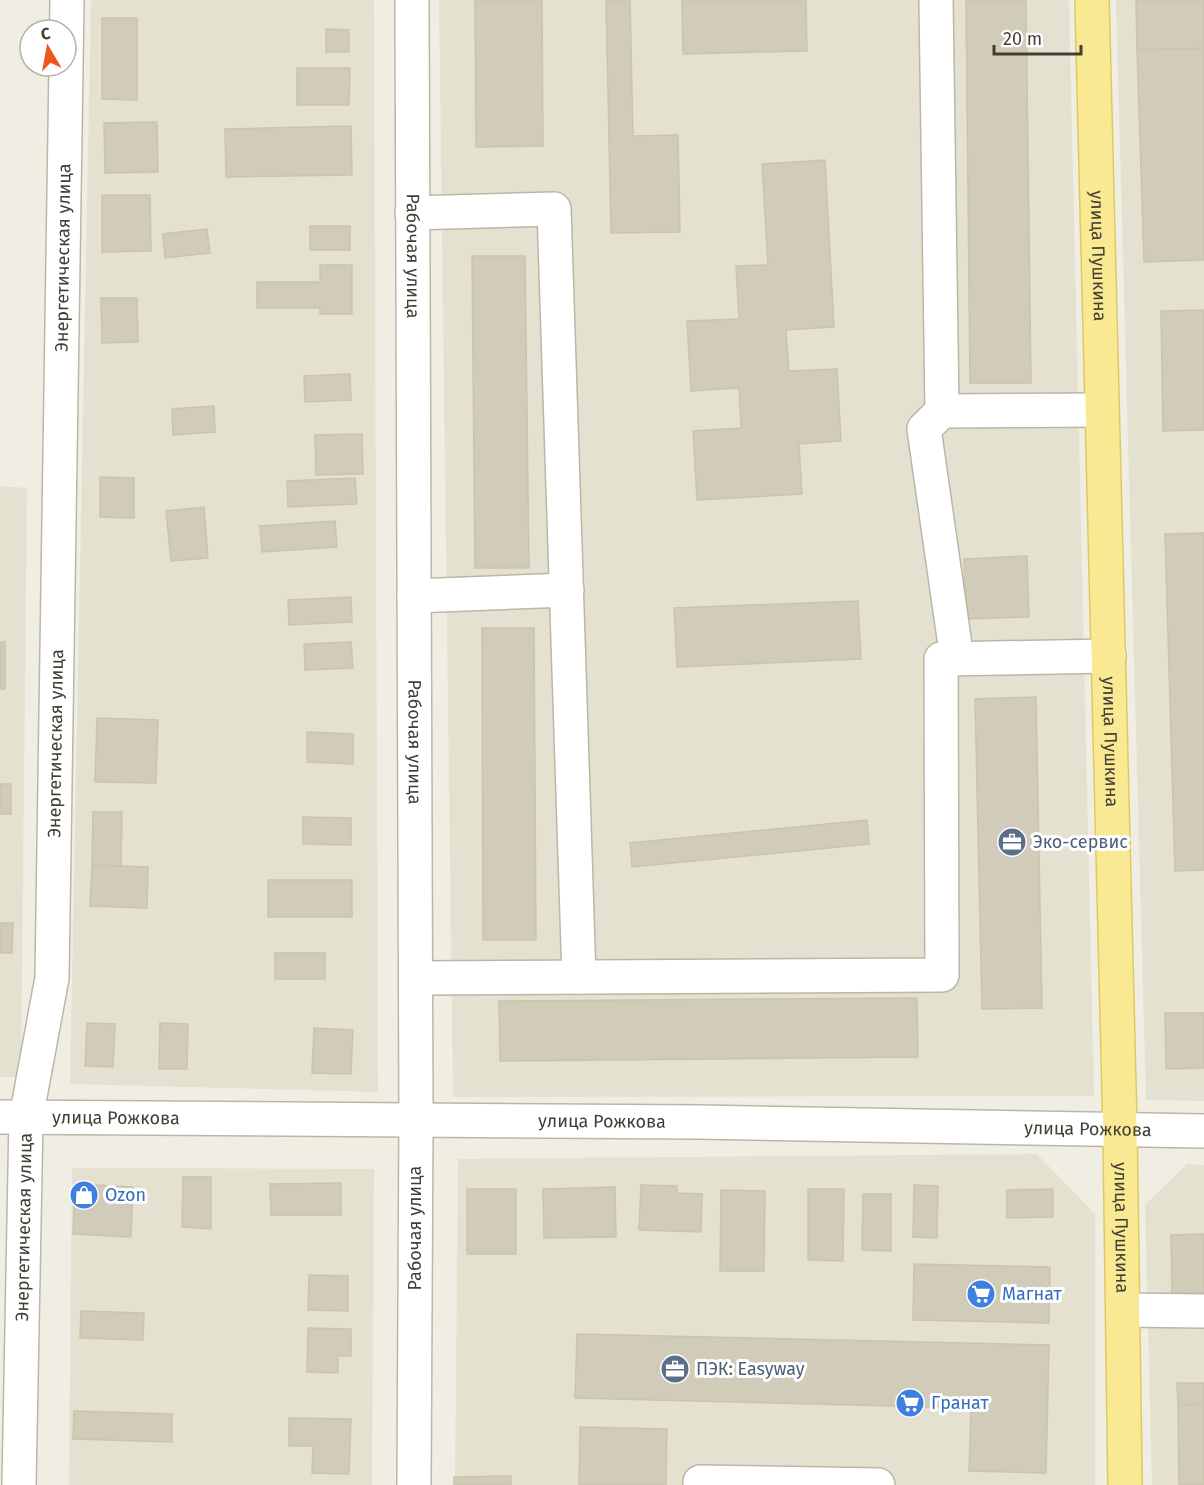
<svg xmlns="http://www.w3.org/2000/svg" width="1204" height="1485" viewBox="0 0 1204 1485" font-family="'Fira Sans',sans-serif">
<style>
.residential{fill:#e4e1d1}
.building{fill:#d1cbb9;stroke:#ccc4ac;stroke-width:1.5}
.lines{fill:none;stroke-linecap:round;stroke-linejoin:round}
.minor-casing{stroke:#bbb7a6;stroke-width:36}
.major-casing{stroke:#ddc964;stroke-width:36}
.minor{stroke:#fff;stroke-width:33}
.major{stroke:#f9e993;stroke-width:33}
.labels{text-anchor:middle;stroke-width:6;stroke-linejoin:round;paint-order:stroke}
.street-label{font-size:18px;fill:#423e33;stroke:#fff}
.service-label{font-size:18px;fill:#4e5e75;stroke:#fff;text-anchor:start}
.shop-label{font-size:18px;fill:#366cbe;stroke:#fff;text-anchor:start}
</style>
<rect width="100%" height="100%" fill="#f0eee2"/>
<path class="residential" d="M91,0H374L378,1092L70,1084Z
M439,0H1069L1094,1096L453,1097Z
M1116,0H1204V1101L1146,1100Z
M0,486L27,488L21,1077H0Z
M1037,1154L1095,1214V1485H455L458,1159Z
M1187,1164L1204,1165V1485H1152L1145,1205Z
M72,1168L374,1169L372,1485H69Z"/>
<path class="building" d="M475,0H542L543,146L476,147Z
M606,0H630L633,136L678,135L680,232L611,233Z
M682,0H806L807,51L683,54Z
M966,0H1026L1031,383H970Z
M1136,0H1204V48L1137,50Z
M102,18H137V100L102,99Z
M326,29L349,30V52H326Z
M1204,48V260L1144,262L1137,50Z
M297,68H350L349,105H297Z
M157,122L158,172L105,173L104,123Z
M351,126L352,175L226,177L225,129Z
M825,160L834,327L786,330L789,371L837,369L841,441L799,444L802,494L697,500L693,431L741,428L739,388L691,391L687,321L739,319L736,266L768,265L762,164Z
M102,195H150L151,251L102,252Z
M310,226H350V250H310Z
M207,229L210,253L165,258L163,234Z
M472,256H525L529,568H475Z
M320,265H352V314H320V308H257V282H320Z
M101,298H137L138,342L102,343Z
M1204,310V430L1163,431L1161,311Z
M350,374L351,400L305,402L304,376Z
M214,406L215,432L173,435L172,409Z
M362,434L363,474L316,475L315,435Z
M100,477L134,478V518L100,517Z
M355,478L357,504L288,507L287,481Z
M204,507L208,558L171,561L166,511Z
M335,521L337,547L262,552L260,526Z
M1204,533V870L1175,871L1165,534Z
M1027,556L1029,617L966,619L964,559Z
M351,597L352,622L289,625L288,600Z
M858,601L861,659L677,667L674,608Z
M482,628H534L536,940H483Z
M0,642H5V689H0Z
M351,642L353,668L305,670L304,644Z
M1036,697L1042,1008L982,1009L975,699Z
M97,718L158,720L156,783L95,782Z
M307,732L353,734V764L307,762Z
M0,784H11V814H0Z
M93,812H122L121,866L92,865Z
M303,817L351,818V845L303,844Z
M867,820L869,844L632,867L630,843Z
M92,865L148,867L147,908L90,906Z
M268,880H352V917H268Z
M0,923H13L12,953H0Z
M275,953H325V979H275Z
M917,998L918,1057L500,1061L499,1001Z
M1165,1013H1204V1068L1166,1069Z
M87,1023L115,1024L113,1067L85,1066Z
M160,1023L188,1024L187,1069H159Z
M314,1028L353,1030L351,1074L312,1073Z
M183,1177H211V1229L182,1227Z
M341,1183V1215H271L270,1184Z
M75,1184L133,1187L131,1237L73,1234Z
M641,1185L677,1186V1193L702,1194L701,1232L639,1230Z
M914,1185L938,1186L937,1238L913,1237Z
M615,1187L616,1237L544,1238L543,1189Z
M467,1189H516V1254H467Z
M808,1189H844L843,1261L808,1260Z
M1053,1189V1217L1007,1218V1190Z
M721,1190L765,1191L764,1271H720Z
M863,1194H891V1251L862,1250Z
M1204,1234V1293H1172L1171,1235Z
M914,1264L1050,1267L1049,1323L913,1320Z
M309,1275L348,1276V1311L308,1310Z
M81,1311L144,1313L143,1340L80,1338Z
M308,1328L351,1329V1356H338V1373L307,1372Z
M577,1334L1049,1345L1046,1473L969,1471L971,1408L575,1398Z
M1177,1383H1204V1404L1178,1405Z
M1204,1404V1485H1179L1178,1405Z
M74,1411L172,1414V1442L73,1439Z
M289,1418L351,1419L349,1474L312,1473L313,1446H289Z
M580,1427L667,1429L666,1485H579Z
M511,1476V1485H454V1477Z"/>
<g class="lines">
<g class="minor-casing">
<g id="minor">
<path id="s1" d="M412,0L416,1120L414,1485"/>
<path d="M936,0L942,411L1102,410"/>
<path d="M412,213L554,209L579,977"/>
<path d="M942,411L924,429L957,659"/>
<path d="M414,596L567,590"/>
<path d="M416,978L942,975L941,659L1109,656"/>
<path id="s2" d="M0,1117L698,1122L1204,1131"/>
<path d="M1123,1310L1204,1311"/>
<path d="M700,1482L878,1485"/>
<path id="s3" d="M19,1485L26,1118L52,978L67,0"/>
</g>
</g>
<g class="major-casing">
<g id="major">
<path id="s4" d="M1092,0L1120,1129L1125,1485"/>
</g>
</g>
<use href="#minor" class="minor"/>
<use href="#major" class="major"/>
</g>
<defs>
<g id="office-disc" transform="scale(1.5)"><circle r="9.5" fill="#5c6f8a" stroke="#fff"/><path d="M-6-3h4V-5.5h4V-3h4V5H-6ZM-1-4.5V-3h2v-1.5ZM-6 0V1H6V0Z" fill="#fff"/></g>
<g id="shop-disc" transform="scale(1.5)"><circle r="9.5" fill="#3f7fe0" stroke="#fff"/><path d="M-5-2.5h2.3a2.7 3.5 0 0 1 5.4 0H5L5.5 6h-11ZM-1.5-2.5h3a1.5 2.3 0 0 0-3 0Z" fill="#fff"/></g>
<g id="supermarket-disc" transform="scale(1.5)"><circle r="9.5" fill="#3f7fe0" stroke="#fff"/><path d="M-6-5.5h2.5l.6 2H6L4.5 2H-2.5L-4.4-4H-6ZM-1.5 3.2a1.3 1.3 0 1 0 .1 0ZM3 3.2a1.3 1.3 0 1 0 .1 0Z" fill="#fff"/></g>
</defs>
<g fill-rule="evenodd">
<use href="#office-disc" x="1012" y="842"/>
<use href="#shop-disc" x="84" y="1195"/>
<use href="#supermarket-disc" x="981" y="1294"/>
<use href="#office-disc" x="675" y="1369"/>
<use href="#supermarket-disc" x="910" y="1403"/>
</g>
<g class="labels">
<g class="street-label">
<text dy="6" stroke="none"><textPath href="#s1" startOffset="256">Рабочая улица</textPath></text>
<text dy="6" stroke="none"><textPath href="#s4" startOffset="256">улица Пушкина</textPath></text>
<text dy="6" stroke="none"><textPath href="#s3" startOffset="1230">Энергетическая улица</textPath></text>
<text dy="6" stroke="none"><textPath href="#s4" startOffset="742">улица Пушкина</textPath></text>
<text dy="6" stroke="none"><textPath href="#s1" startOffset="742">Рабочая улица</textPath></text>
<text dy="6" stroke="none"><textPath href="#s3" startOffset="744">Энергетическая улица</textPath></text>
<text dy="6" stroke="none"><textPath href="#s2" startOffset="116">улица Рожкова</textPath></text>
<text dy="6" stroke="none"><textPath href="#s2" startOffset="602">улица Рожкова</textPath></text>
<text dy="6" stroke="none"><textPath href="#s2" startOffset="1088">улица Рожкова</textPath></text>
<text dy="6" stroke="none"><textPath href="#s3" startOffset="258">Энергетическая улица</textPath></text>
<text transform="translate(415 1228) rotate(-90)" y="6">Рабочая улица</text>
<text dy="6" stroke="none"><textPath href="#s4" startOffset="1228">улица Пушкина</textPath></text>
</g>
<g class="service-label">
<text x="1033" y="848">Эко-сервис</text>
<text x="696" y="1375">ПЭК: Easyway</text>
</g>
<g class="shop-label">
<text x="105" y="1201">Ozon</text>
<text x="1002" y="1300">Магнат</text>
<text x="931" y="1409">Гранат</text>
</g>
</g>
<g transform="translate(48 48) rotate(350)"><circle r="28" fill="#ffffff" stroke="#b3b2ad" stroke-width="1.5"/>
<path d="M0-4.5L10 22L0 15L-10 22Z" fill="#f0561a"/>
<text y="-9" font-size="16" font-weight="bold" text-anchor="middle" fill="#423e33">С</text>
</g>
<path d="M994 45v9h87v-9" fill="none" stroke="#423e33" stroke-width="3"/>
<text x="1003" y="45" font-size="18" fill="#423e33" stroke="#ffffff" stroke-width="4.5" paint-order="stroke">20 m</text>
</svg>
